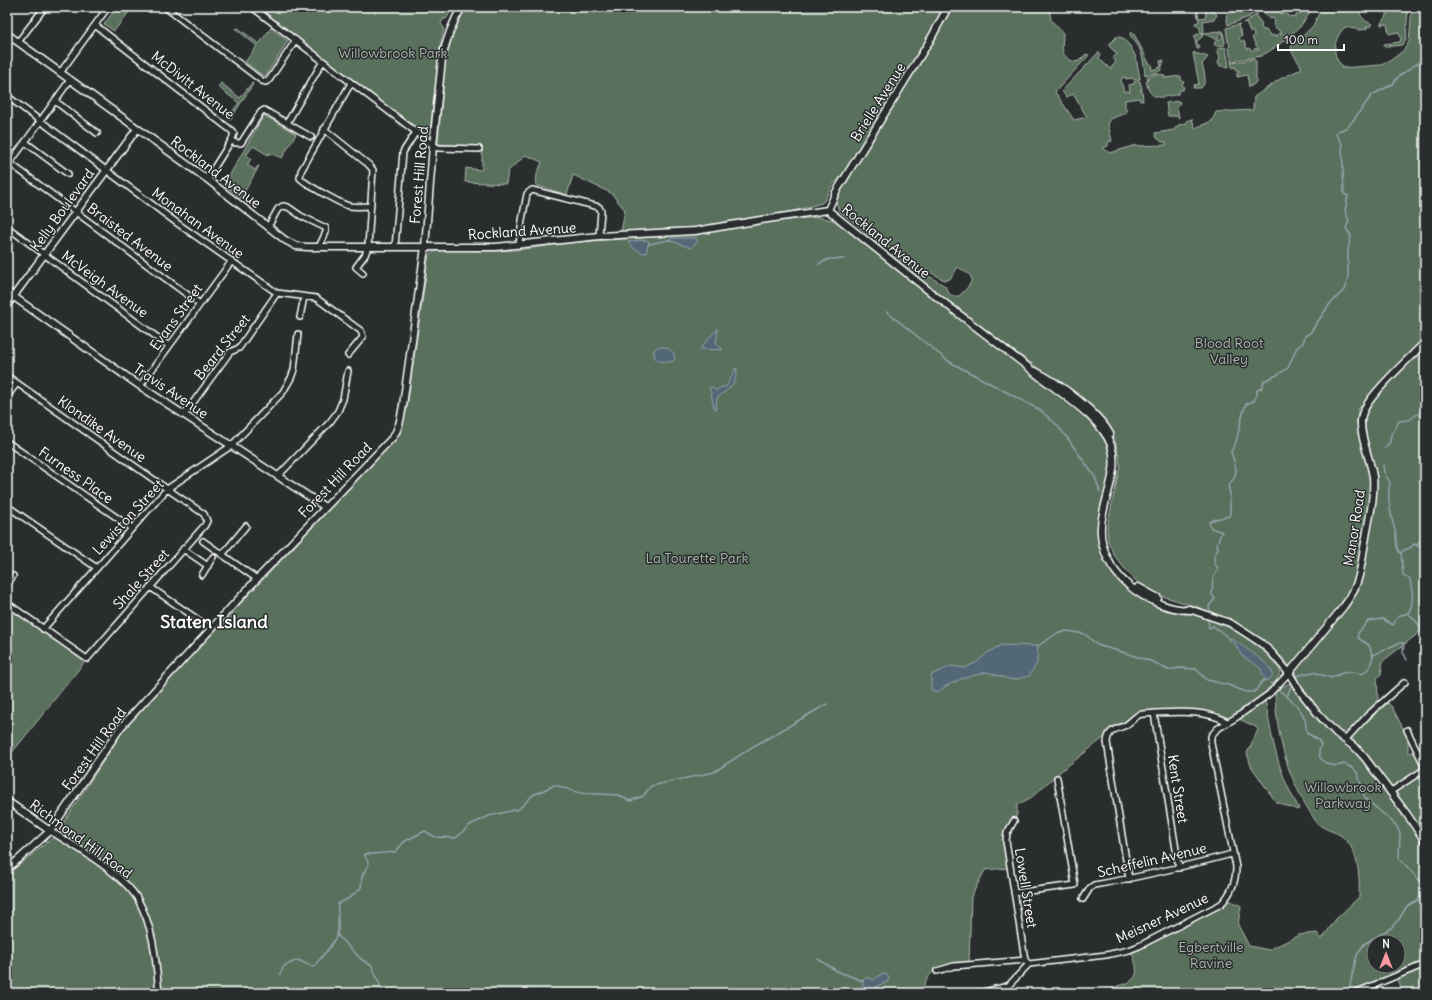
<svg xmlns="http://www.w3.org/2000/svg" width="1432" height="1000" viewBox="0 0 1432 1000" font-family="Delius,sans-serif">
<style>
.green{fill:#596f5b;stroke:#acb7ad;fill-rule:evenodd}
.water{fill:#526876;stroke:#97a4ad}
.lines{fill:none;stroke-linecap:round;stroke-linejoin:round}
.stream{stroke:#97a4ad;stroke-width:1.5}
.minor-casing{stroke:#fff;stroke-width:8}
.tertiary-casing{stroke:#fff;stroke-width:9}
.minor{stroke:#2a2d2e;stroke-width:5}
.tertiary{stroke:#2a2d2e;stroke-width:6}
.labels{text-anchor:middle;stroke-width:3;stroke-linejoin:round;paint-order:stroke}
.park-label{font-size:14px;fill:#acb7ad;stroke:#2a2d2e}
.street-label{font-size:14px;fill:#fff;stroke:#2a2d2e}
.district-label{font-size:18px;font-weight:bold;fill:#fff;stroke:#2a2d2e}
</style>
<rect width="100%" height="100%" fill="#2a2d2e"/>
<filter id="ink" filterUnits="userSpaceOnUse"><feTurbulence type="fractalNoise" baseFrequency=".025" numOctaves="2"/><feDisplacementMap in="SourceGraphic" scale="8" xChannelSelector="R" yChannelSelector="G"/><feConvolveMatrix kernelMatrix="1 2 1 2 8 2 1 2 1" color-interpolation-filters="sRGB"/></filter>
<g filter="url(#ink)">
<path class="green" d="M117,7H133L114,31L104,24Z
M256,7H454L446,19H443L441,24L444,28L439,52L430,133L427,135L421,133Z
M466,7H946L908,71L845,172L832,186L824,201L822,203L783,214L682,230L621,232L625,210L611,193L573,175L567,195L536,185L537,174L542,162L526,155L508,171L506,184L465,182L466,168L480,170L482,169V147L439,144L438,142L446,53L450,38Z
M952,7H1049L1051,20L1063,33C1063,47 1058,56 1075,62L1079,61L1086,54L1089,55L1055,92L1074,120L1087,117L1073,94L1066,97L1062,91L1099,52L1101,55L1099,58L1110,69L1116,62L1113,58L1117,54L1108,45L1116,37H1119L1123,38L1130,46L1136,57L1140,79L1134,80L1133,78L1126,79V77L1122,78L1121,81L1124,92L1128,91L1129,92H1130L1129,85L1134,84V82L1140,81L1142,89L1140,90H1142L1143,101H1140L1139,98L1125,100V109H1126L1127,112L1111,119L1108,124L1112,141L1108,142V146L1103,148L1110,153L1133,146L1166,145V142H1162L1157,138L1155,133L1174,130L1176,127H1178V125L1186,124V121L1192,119L1195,128L1212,121L1216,112L1253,110L1254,97L1280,79L1301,69V66L1292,52L1291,47L1313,26L1322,7H1359C1359,16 1364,21 1372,24V26L1366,27L1367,29L1360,30L1345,27C1334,37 1330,57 1343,66L1341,67V68L1381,65L1390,61L1404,50L1409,42L1412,7H1425V337L1363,403L1358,409L1357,423L1371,481L1369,505L1364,537L1353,586L1349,595L1336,612L1292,665L1289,666L1284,659L1278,654L1246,630L1210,611L1156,594L1138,583L1124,568L1114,555L1108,541L1107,527L1120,466L1119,456L1113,434L1061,384L985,331L922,281L891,255L894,254L945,286C949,293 949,297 959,296L968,287L972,280L970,275L958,267L950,279L944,280L889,248L880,246L854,222L839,211L836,202L842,187L937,34Z
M1205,7H1211V10L1216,13L1217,16H1216L1214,19L1203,21L1204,32L1201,33L1199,26H1196L1195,23L1199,22L1196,9L1197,8L1199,18L1206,17Z
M1233,7H1263L1249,17L1228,25L1226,15L1228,14L1229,10Z
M1266,7H1278L1279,8V12L1281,14L1285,13L1291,17L1292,16L1296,17L1297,12L1300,14L1301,13L1292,7H1313L1300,27L1276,47L1261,56L1232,61L1233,63L1253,59L1256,61V82L1253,85L1249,87L1247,75L1237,77V73H1239V70L1237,72L1236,67L1232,68L1229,48L1230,44L1228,42L1226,28L1240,24L1238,26L1242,35L1239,38L1241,41H1244L1247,49L1249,48L1252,51L1256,48L1257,50H1259L1252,38L1254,35L1253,32H1250L1246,22L1243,23L1258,14L1256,16L1262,24L1261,27L1263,30H1266L1271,36L1273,35L1276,37L1279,33L1281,35L1282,34L1273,25L1275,21L1273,18L1269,19L1263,11L1261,12Z
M1388,7H1408L1406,39L1402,45L1384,47V44L1400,42L1401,38L1398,32L1389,34L1387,24L1381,25V23L1387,15Z
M238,28L259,44L271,28L288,41L265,77L245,62L257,46L236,29Z
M1218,31L1219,36L1218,39L1219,40L1223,37L1219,31H1223L1225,43L1224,45L1216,46L1214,43L1216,42L1215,38L1208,36L1207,34H1203L1202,37L1197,41L1196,43L1200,46L1199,49H1197L1194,36L1198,34Z
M1131,32L1134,34L1149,63L1151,64L1152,70L1161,67L1160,61L1164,60L1161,70L1156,73L1145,75C1144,65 1143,53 1137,44C1134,40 1131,39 1130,34Z
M1224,47L1226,48L1229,67L1220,66L1218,62L1220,57L1217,49Z
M1195,52V54H1199L1208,57L1202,64C1204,72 1208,81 1201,88H1193L1194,85L1199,84L1193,53Z
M1158,74L1164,75L1165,78L1181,76V80L1184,82L1182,84L1184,88L1183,90H1180L1178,94C1161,98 1150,102 1146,81L1148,80L1147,77Z
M221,83L240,98L252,83L253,84L230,120L227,118L239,103L218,87Z
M1179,101L1180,104L1177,106L1179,118L1175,116H1168L1166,103Z
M264,115L296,134L282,158L269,153L268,155L253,146L248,153H247L246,154L251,159L247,165L255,170L258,166H259L241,198L224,185Z
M817,217L834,220L852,233L1069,403C1084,416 1103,430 1109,451C1113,463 1109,475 1106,487C1098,517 1093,540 1112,568C1114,572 1117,577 1120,580C1126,586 1137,590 1144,593C1155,599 1167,607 1179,612C1188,614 1197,614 1206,617C1230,625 1269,650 1281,672C1277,678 1275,687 1267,689V692L1229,718L1214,713L1192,710L1142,711L1133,714L1125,722L1114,727L1109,731L1106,736L1056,775L1032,797L1017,805V815L1007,829L1008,868L985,870L971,897L969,963C943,965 930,965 921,993H161C158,953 155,908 124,878L61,832L60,828L124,729L133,717L392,443C400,432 404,421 407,407L429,254L440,250L497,251L517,250L577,242L698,234L762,223Z
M1425,346V628L1383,661L1381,674L1377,678L1378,702L1352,728L1344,733C1328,727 1300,689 1295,673V670L1333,625L1353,597L1375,504L1376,478L1363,419L1369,407L1375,399Z
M7,607L86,660L7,759Z
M1290,683L1294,686L1319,722L1363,759L1404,815L1425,847V961L1348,993H1113L1112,989C1118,984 1127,985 1132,980C1141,973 1134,959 1131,951C1154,942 1176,931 1197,920C1208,913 1219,908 1229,900L1241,906L1238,925L1249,946L1269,950L1299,935L1317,933L1322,939L1336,919L1359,897C1360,878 1359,847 1340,835C1331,830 1321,829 1315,820C1288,779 1277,741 1275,693L1281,687ZM1374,942H1398V966H1374Z
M1265,700C1273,742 1277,771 1299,808L1298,810L1276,802L1251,766L1247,753L1258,730L1256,727L1239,719Z
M1388,703L1392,707L1408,738V752L1418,754L1423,768L1391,787C1380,777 1374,762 1364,751C1360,746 1353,743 1352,737L1355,732Z
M1425,772V836L1395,792L1400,787Z
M52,838H56C81,855 111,870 131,893C151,916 154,964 157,993H7V875Z
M1425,966V993H1403L1397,977Z"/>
<path class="water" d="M671,238H696L698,241L691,248L669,240Z
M643,240L649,241L646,253C639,253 632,248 628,242Z
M718,329L716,343L723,350L700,349C705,343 712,334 718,329Z
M657,347C666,346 674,349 675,359L672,362L658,361L654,356V350Z
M736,368L737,370C736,386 729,388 717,398L716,410C711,403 713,395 709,388L712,387L716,391L721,387H726Z
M1231,638C1241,646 1270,662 1273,674L1270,679L1263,681L1265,679L1260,668L1241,655L1235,644L1229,640Z
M1001,645L1038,646L1037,663L1029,676L1012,680L987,672L961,679L946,686L938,692L931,690V675L951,666L965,668L977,662L987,653Z
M881,974H886L889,978L887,982L877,986L876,992L877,993H862L863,981L866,977L874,980Z"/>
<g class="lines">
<path class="stream" d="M1425,26L1423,30L1425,43
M649,244L669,240
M819,264L829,259H844
M887,312L948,361L1040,410L1057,425L1068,439L1095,477L1100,492
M1385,448L1390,442L1391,434L1394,431L1399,421L1409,420L1419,413L1425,414
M1383,465L1384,472L1390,483C1386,499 1392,519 1396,535C1397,541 1395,548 1400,553
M1417,545L1425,534
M1210,612L1209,606L1215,599L1212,595L1213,578L1219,569C1212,562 1213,557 1218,549L1217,543L1222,532L1211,528L1209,522L1216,519L1230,516V494L1228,485C1240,475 1236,466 1231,452L1236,442L1244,409L1246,404L1254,401L1257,394V390L1262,388L1264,381L1279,374L1288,368L1297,347L1303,343L1305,336L1310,333L1329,305L1344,290L1348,278V249L1350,241L1351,236L1346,228L1349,221L1345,211L1348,196L1344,194L1342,144L1335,133L1338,131L1341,130L1348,127L1372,95L1393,84L1399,76L1418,63L1425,53
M1409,614L1416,621L1425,634
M1208,620L1209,628L1213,626L1230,639
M1038,646L1056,634L1067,631L1085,634L1097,645L1122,652L1153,662L1168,670L1179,668L1196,669L1207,680L1228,685L1246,692H1254C1259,689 1258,684 1263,681
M1373,655L1399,643H1404L1403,652L1407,660
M1296,676L1313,672L1331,678L1342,673L1352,672L1362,674L1369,668L1373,657L1369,645L1358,638V633L1368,621L1383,619L1393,625L1398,616L1408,613C1415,603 1412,590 1410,579L1403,575L1401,553L1404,550L1410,548L1414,544L1425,550
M1270,683L1273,685
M1280,691C1289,698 1302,708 1305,720C1306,724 1306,728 1307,733L1318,740L1321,745L1319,751L1320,758L1326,763L1336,766L1345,764L1352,768L1357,772L1365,798L1396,825L1400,833L1399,858L1420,881L1424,891L1418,900L1407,906L1399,919L1391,928L1364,944L1357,955L1348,993
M1287,697L1291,686
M337,935L361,959L372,966L383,992
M818,959L837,971L863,981
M280,974L284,966L298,960L313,967C320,959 338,940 338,930C339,921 337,913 338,904L349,898L361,888L362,876L369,864L364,854H373L395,852L405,841L425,831L435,837L456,838L470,825L489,816L519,809L533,795L555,785L580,793L618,795L630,801L643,796L651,786L714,772L754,746L827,704"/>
<g class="minor-casing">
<path id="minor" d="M165,7L262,81L266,82L269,80L296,40
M252,7L433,145L438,148L479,149
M95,25L232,131L234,134L231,141L207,179
M18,42L45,7
M60,73L108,7
M351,83L301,171L300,178C305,184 341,204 349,206C356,207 364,206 371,206
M7,96L177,223L277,293L316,298L361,331L363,337L348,355
M55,101L97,133
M287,123L323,61
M324,129L369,165L373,170L368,247L365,255L356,267L363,273
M231,141L236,143H241L261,112L264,110L311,137
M25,142L68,174
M7,161L200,304
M7,167L70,80
M7,227L169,346
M268,227L278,209L283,206L288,207L301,216L326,228V232L319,247
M519,245L522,220L527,194L532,190L599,207L601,211L599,236
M395,247L403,152L416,132
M300,317L304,297
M7,376L160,484L204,514L207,521L205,525L87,659L7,603
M140,386L231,262
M7,397L17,383
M184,415L230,352L239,348L277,293
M7,442L132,528
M278,476L330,422L338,411L343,399L348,371
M7,506L97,568
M203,541L257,579
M183,549L208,566
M222,555L246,526
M202,575L213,557
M7,584L13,576
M150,587L212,629
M43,629L167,489L231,446L283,392L291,378L294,370L298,334
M1154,713L1179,868
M1407,730L1425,767
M1345,740L1368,715L1405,682
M1390,792L1425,769
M1014,821L1007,833L1006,841L1025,960
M50,831C74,845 123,875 137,898C154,927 156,961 159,993
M1129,879L1107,742C1108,731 1115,729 1124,726C1129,724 1133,718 1139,715C1144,713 1151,714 1157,713C1180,712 1207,710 1227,722
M1014,893L1075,885L1057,778
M1083,899L1090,888L1094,885C1141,877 1186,866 1232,854
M937,971L954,966L1025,960L1029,964L1106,955L1129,950L1139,946L1221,904C1231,894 1236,882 1236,867L1211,743V736L1217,729L1237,717L1269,694L1289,673
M1008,986L1029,964
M980,993L1008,986
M1355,993L1425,964"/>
</g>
<g class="tertiary-casing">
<path id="tertiary" d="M7,34L207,179L285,240L296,246L307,247H496L599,236L695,231L761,220L828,210L929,291L1028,367C1051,388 1101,416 1111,445C1120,471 1103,499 1101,526C1098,573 1148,610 1192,610
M828,210L836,192L929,42L948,7
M7,292L140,386L325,507
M7,305L137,129
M1035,371C1059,383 1097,411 1110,434
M1138,587L1158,598
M1189,609L1230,623L1241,630L1261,643L1271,652L1289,673L1299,690L1318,714L1336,733L1357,749L1365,758L1406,813L1425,841
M1289,673L1344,606C1350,598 1355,589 1358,579C1362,566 1363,551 1366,537C1369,518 1375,497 1373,477C1371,461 1357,430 1362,415C1367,396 1410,358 1425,342
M7,801L50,831
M7,869L19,859L50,831L121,727L257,579L393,437C400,427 401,416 403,405L425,247L433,145L442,59C446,40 452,23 462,7"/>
</g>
<use href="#minor" class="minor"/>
<use href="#tertiary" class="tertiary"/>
</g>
</g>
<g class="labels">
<g class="park-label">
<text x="393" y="58">Willowbrook Park</text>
<text x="1229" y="348">Blood Root<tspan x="1229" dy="16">Valley</tspan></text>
<text x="697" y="563">La Tourette Park</text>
<text x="1343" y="792">Willowbrook<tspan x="1343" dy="16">Parkway</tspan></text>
<text x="1211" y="952">Egbertville<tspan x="1211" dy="16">Ravine</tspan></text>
</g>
<g class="street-label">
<text transform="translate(193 85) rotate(38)" y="5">McDivitt Avenue</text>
<text transform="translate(878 102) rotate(-58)" y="5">Brielle Avenue</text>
<text transform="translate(216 172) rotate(37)" y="5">Rockland Avenue</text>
<text transform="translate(419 175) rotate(-85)" y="5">Forest Hill Road</text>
<text transform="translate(62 210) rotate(-54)" y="5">Kelly Boulevard</text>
<text transform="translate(198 223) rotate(36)" y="5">Monahan Avenue</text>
<text transform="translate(522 231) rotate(-4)" y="5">Rockland Avenue</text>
<text transform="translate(130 237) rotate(37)" y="5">Braisted Avenue</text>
<text transform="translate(886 241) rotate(39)" y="5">Rockland Avenue</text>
<text transform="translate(105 284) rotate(36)" y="5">McVeigh Avenue</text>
<text transform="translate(176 317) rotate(-54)" y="5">Evans Street</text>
<text transform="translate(222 347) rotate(-51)" y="5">Beard Street</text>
<text transform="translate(171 391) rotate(34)" y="5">Travis Avenue</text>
<text transform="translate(102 429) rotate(35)" y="5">Klondike Avenue</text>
<text transform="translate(76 475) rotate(35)" y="5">Furness Place</text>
<text transform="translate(335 480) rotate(-46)" y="5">Forest Hill Road</text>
<text transform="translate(128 517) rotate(-47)" y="5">Lewiston Street</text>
<text transform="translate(1354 528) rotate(-81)" y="5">Manor Road</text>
<text transform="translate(141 579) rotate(-48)" y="5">Shale Street</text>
<text transform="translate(94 749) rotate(-54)" y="5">Forest Hill Road</text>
<text transform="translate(1178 789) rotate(81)" y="5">Kent Street</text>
<text transform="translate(81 839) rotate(36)" y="5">Richmond Hill Road</text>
<text transform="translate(1152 860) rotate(-13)" y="5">Scheffelin Avenue</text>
<text transform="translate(1026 888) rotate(81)" y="5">Lowell Street</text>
<text transform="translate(1162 918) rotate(-25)" y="5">Meisner Avenue</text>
</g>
<g class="district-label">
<text x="214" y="628">Staten Island</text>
</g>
</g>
<rect width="1432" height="1000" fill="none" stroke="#2a2d2e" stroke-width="24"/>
<rect x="12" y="12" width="1408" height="976" fill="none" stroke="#fff" stroke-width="1.5" filter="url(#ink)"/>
<g transform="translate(1386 954)"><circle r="19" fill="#2a2d2e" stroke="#7f8182"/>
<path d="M0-3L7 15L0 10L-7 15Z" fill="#ff9aa2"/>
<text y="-6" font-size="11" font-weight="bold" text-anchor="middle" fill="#ffffff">N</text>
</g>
<path d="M1278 44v6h66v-6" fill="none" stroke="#ffffff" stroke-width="2"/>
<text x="1284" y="44" font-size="12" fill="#ffffff" stroke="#2a2d2e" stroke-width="3" paint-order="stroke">100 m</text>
</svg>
